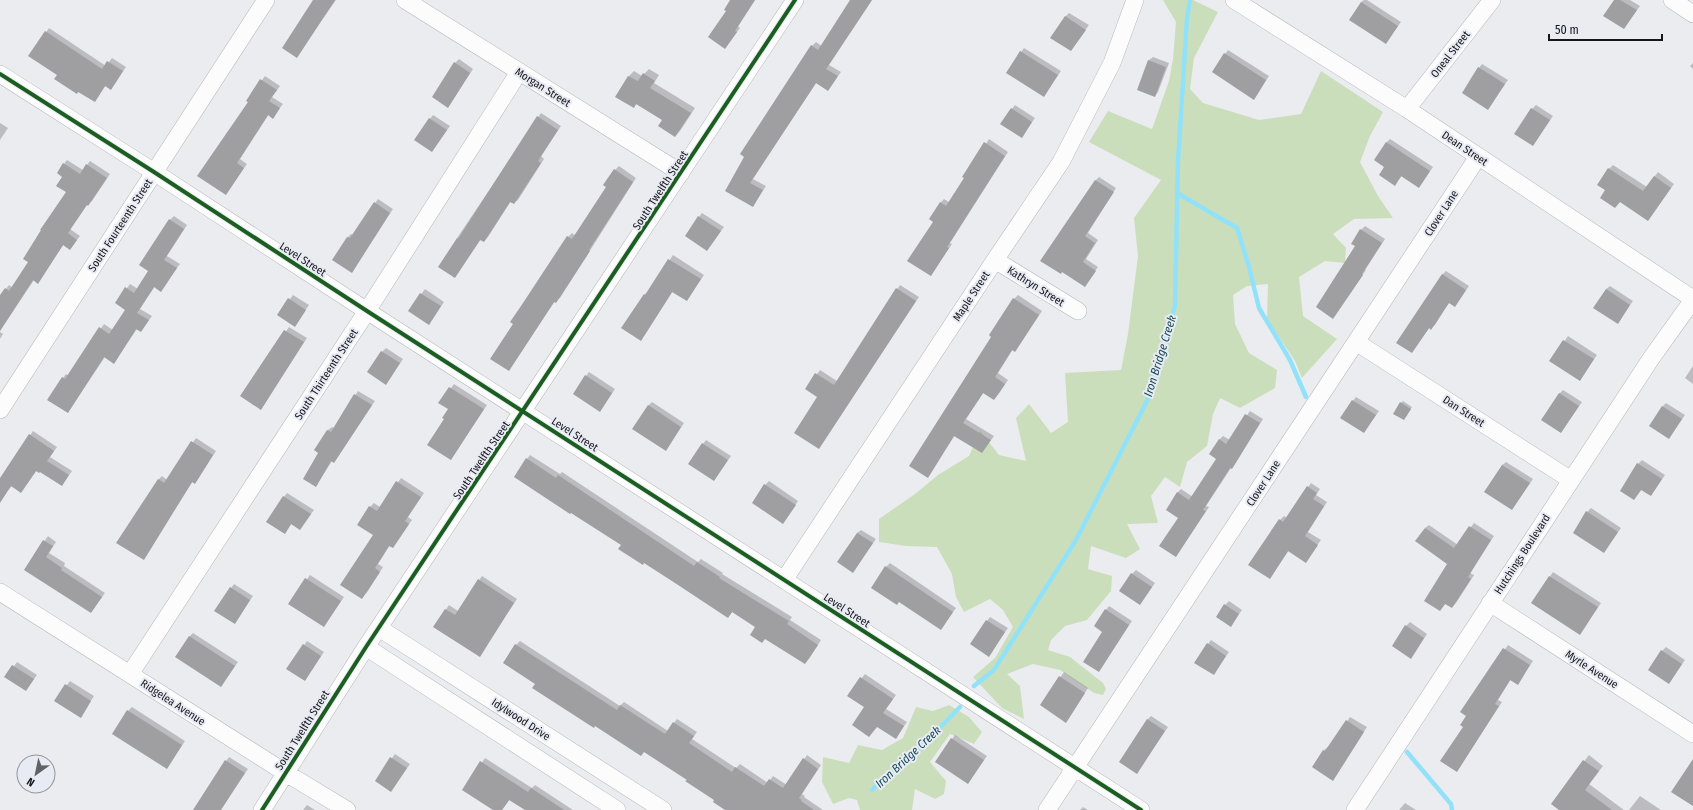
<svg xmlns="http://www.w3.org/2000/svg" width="1693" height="810" viewBox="0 0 1693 810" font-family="'Fira Sans Condensed',sans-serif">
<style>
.green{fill:#cbdebb}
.shadow{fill:#0003}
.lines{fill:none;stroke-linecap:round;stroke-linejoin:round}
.stream{stroke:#91e2f9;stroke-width:4.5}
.building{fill:#9f9ea1}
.minor-casing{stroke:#b5b6b9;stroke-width:18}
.minor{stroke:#fcfcfd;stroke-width:17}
.cycleway-casing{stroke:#e8ebf3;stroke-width:6}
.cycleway{stroke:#1b5e20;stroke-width:4}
.labels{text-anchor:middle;stroke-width:4;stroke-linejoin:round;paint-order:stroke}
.street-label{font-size:11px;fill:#16171a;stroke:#e8ebf3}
.water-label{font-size:12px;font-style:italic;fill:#184b58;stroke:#e8ebf3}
</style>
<rect width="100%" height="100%" fill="#ebecf0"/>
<path class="green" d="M1163,0H1193L1218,12L1194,58L1190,89L1203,103L1259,120L1301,114L1321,71L1383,112L1370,136L1360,162L1378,196L1393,218L1354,219L1333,234L1346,248L1345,263L1325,261L1299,277L1303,316L1337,339L1302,378L1295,361L1267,319L1268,284L1247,286L1233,295L1235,324L1249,353L1277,370L1275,388L1240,408L1220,398L1213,414L1207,446L1187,462L1180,487L1165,477L1151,496L1158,523L1127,524L1140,549L1126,558L1091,546L1088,569L1112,576L1111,591L1087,620L1065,626L1051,640L1048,650L1070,657L1103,683L1106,689L1103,695L1094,693L1060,670L1033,664L1007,674L1020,686L1024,719L1002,708L973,677L995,658L1013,627L1003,610L990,599L964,612L956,597L952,574L937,547L906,546L879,542V519L915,494L938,475L969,456L980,431L999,455L1026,461L1016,418L1029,404L1051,433L1068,422L1065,373L1121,370L1128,334L1138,256L1134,218L1161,180L1089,142L1108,111L1152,129L1169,81L1173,59L1176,22Z
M949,705L969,717L982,732L974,744L950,734L930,762L946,781L944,794L935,799L915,789L912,810H860L857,800L849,798L833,804L822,782L823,757L849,763L858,745L882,750L903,738L916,707L933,711Z"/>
<path class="shadow" d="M314,0H336L297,56Z
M731,0H755L738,26L740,28L725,48L727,11Z
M853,0H872L829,65L841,72L828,90L816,83L753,179L766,186L753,206L726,191L812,46L816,42L822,46Z
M1364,0H1367L1401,22L1386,42L1361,2Z
M1615,0H1630L1640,6L1624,28Z
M1069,13L1089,25L1071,50L1065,17Z
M49,28L106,66L112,58L126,67L114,85L111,88L106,85L95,101L30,56Z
M1024,48L1061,71L1044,95L1021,52Z
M1228,50L1269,76L1257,95L1225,54Z
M1153,57L1169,63L1158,92L1155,96L1149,60Z
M459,59L473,69L451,103L455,63Z
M1693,63V69L1690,66Z
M1482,64L1508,80L1488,108L1479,68Z
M649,69L659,75L654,83L695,108L680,131L675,136L664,120L637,103L634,107L617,96L629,76L634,71L642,76Z
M265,76L280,86L272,97L283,104L273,117L269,114L240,159L247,164L226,194L249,102L247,101Z
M1015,105L1035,118L1022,137L1012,109Z
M1536,105L1553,116L1533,145L1532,109Z
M541,113L561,126L541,156L544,159L518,200L514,203L511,201L488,237L484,241L481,239L455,277L457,238Z
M433,115L450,126L432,151L430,119Z
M0,123L8,128L0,140Z
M989,139L1008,152L950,243L952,244L931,275L934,221L941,202L944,199L949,202Z
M1390,139L1433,167L1422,183L1402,176L1395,184L1386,167V143Z
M67,160L83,170L90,161L110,174L92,201L87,204L70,229L80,236L73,245L64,244L38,282L34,280L0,331V297L9,285L13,288L30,262L68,192L64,176V164Z
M1613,165L1647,187L1658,172L1674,184L1648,220L1606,189L1609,169Z
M619,166L636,178L560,298L555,301L509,370L515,323L568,237L572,233L576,236L607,187L615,170Z
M1099,177L1116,188L1088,233L1098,240L1086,259L1098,267L1085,285L1062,271L1096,180Z
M378,199L393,209L352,272L348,237L351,234L353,235Z
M702,213L724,227L707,250L699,217Z
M174,216L187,225L167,256L180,264L161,290L155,286L140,309L152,316L141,331L137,329L114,363L105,357L68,412L63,378L66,374L69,376L104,324L113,330L126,309L116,303L130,284L138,289L150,271L170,220Z
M1365,226L1385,239L1365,270H1366L1333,317L1361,230Z
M673,255L704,275L687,300L673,291L644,336V295L649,291Z
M1446,271L1469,286L1455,306L1449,302L1435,325L1431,328L1430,327L1412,352L1442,275Z
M900,285L919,297L819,448L818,397L806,389L820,370L837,381Z
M1610,286L1633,301L1618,322L1606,289Z
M425,289L444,302L432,320L409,311Z
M293,295L309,305L295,325L279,315Z
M1018,295L1042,311L1018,347L1015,351L1013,349L998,373L1008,380L998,395L994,399L984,392L966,419L994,436L982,452L955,435L928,476L993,336L1014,299Z
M289,327L307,338L261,409L267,358Z
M0,332L3,334L0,339Z
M1568,336L1597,355L1580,380L1551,361Z
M386,348L403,359L389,380L382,352Z
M1693,366V384L1685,378Z
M589,372L615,389L603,407L586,376Z
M454,384L487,405L451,459L445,419L449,409L440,403Z
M1563,390L1582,402L1561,432L1559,394Z
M358,391L375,401L337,458L334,462L332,461L316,486L320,453L315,450L328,430L332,427L334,428Z
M1356,397L1379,411L1364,432L1353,401Z
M1403,401L1412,407L1406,417L1401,403Z
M652,402L684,423L666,450L648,406Z
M1666,403L1685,415L1669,438L1663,406Z
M1250,411L1263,419L1235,464L1231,468L1206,506L1209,507L1176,556L1179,517L1177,493L1181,489L1193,497L1217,459L1219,440L1223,436L1230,440Z
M33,431L57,447L50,457L72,471L62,485L37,470L21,492L12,486L5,493L0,489V480Z
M196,438L216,451L198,479L193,481L143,559L158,480L162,476L167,480Z
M706,440L731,456L714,480L703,444Z
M530,455L560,474L562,472L698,562L701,559L723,573L722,574L792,617L790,620L821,640L809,659L805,663L756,627L733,611L728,617L622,545L527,459Z
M1642,460L1665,475L1651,495L1642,489L1634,499L1638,464Z
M1506,462L1533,479L1512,509L1502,465Z
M401,478L424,493L408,517L412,520L396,543L393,547L390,545L378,564L383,567L366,594L374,535L370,507L374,503L380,507Z
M769,481L798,501L783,523L765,485Z
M1311,483L1320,489L1316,495L1327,502L1308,532L1321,540L1306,561L1289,550L1270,578L1280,520L1284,516L1287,518Z
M287,493L314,510L300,529L292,523L285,533L284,497Z
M1591,508L1621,528L1604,552L1587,512Z
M1474,523L1494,536L1470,573L1474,575L1456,603L1452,607L1446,603L1440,610L1449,563L1425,528L1429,525L1458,545Z
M861,530L876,539L853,572L857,533Z
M48,536L56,542L49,553L65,563L64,566L105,593L91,612L25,569Z
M890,563L956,608L941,629L899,601L886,567Z
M1136,570L1155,583L1140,604L1132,574Z
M1553,572L1601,603L1580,634L1532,603Z
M310,575L344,597L324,626L290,603Z
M482,576L517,599L479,656L434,627L449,605L458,611Z
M234,584L253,596L235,623L216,610Z
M1229,601L1242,610L1231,625L1225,605Z
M1109,606L1132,621L1099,671L1106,610Z
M990,617L1008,628L989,655L987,621Z
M1410,622L1427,634L1414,654L1406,626Z
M193,633L238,662L221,686L189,637Z
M1211,640L1229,652L1213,674L1208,644Z
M307,641L324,652L305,680L288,669Z
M520,641L620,706L624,702L668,731L677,719L697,732L692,739L736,768L740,764L768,783L773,776L787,785L807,755L821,765L802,794L805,796L804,797L823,810H727L688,779L536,684L516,645Z
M1508,645L1533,661L1517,684L1511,679L1498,700L1502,702L1457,771L1464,727L1468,716L1461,712Z
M1666,647L1685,660L1669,683L1662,651Z
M17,662L37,675L26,690L6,677Z
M1064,672L1088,688L1069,718L1041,705Z
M865,674L896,695L886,709L907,722L896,738L877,726L869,736L865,707L848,696Z
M70,681L94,696L80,717L55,701Z
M132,707L185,741L170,764L128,711Z
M1151,716L1168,727L1137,772L1147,720Z
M1350,717L1367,727L1333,779L1324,750L1328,747L1329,748Z
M955,735L987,756L968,783L952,739Z
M395,754L410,764L391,791L376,781Z
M1589,755L1603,766L1589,784L1624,810H1561L1552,804Z
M229,757L248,769L220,810H194Z
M485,758L532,788L535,785L573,810H526L510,799L502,810H494L463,790Z
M1640,796L1661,810H1629Z
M1405,803L1416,810H1399Z
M307,805L315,810H303Z
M1083,807L1088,810H1080Z"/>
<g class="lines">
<path class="stream" d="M1177,193L1237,228L1249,267L1259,308L1290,360L1306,397
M974,686L994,670L1076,540L1149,397L1175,306L1178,161L1187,18L1190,0
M1407,752L1451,804L1452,810
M872,790L888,774L908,760L960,707"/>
</g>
<path class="building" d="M313,0H335L297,58L282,48Z
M730,0H755L735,31L737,32L725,49L708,37L726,11L724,10Z
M850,0H872L826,69L838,76L828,91L816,83L750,183L763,190L753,207L725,191L744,157L740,154L811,45L818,50Z
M1614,0H1620L1637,10L1624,29L1603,16Z
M1361,2L1398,26L1386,44L1349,20Z
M1065,16L1086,30L1071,51L1050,38Z
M45,31L102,69L107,61L123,71L111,90L105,86L95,102L78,92L77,94L54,79L57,75L28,56Z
M1020,51L1058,75L1044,97L1006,73Z
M1224,53L1266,80L1254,100L1212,72Z
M1148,60L1166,67L1155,97L1137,90Z
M454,62L470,73L448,108L432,97Z
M1478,67L1505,84L1488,110L1462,93Z
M643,73L655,81L650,88L691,113L675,137L658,126L662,120L636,104L634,108L615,97L628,76L638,81Z
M260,79L277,90L269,101L280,108L273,119L268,115L237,163L244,168L226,195L197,176L248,102L246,101Z
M1011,108L1032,122L1022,138L1000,124Z
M1531,108L1550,120L1533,146L1514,134Z
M537,116L558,130L538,161L541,163L514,204L510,202L484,242L480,240L455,278L438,267L457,238L458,239Z
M429,118L447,130L432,152L414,140Z
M984,142L1005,156L947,247L949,248L931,276L907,261L933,222L929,219L940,202L946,206L964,178L962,177Z
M1386,142L1430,171L1419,188L1401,176L1395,186L1379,175L1384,167L1374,160Z
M63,163L80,174L86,164L107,178L88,206L87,205L68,233L77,240L70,250L63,245L38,284L33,280L0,331V295L5,288L9,291L28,262L23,259L41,230H40L66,192L56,186L62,177L57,173Z
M1608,168L1643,191L1654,176L1671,188L1648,221L1620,202L1615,208L1600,198L1605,190L1597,185Z
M614,169L633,182L589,250L590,251L579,268L556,303L554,302L509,371L490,359L513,324L510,322L521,306L567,236L572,239L606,187L603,185Z
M1095,180L1114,192L1085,236L1095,243L1083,262L1096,271L1085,287L1062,272L1061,274L1040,261Z
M374,202L390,213L352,273L332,260L347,237L350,238Z
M698,216L721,231L707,251L685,236Z
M169,219L184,229L164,260L177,268L161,292L154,287L137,313L149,320L141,332L136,329L114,364L104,357L68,413L47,400L62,377L65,379L99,327L109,334L125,310L115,303L125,287L134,293L148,271L139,265Z
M1360,229L1382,243L1362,274L1363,275L1333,319L1316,307L1355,246L1351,244Z
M668,259L701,279L687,301L672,292L641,341L621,328L644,294L645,295Z
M1442,274L1466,290L1455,307L1449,303L1431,330L1429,328L1412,353L1396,343Z
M896,288L916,301L819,449L794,433L817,397L805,389L815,373L834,385Z
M1606,289L1630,305L1618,324L1593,308Z
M420,293L441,306L429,325L408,311Z
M288,298L306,310L295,327L277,315Z
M1013,298L1039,315L1015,352L1012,350L995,377L1005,384L994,400L983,393L963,423L991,440L982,453L954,436L928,478L909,466L991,337L989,335Z
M284,330L304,342L261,410L240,396Z
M1563,340L1594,359L1580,381L1549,361Z
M381,351L400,363L386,385L367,372Z
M585,375L612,393L600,412L573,394Z
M449,387L484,409L451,460L427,445L444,419L442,418L448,409L438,403Z
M1559,393L1579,406L1561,433L1541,420Z
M354,394L372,405L334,463L331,461L316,487L303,479L318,453L314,450L327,430L331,432Z
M1352,400L1376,415L1364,433L1340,418Z
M1400,402L1411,409L1404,420L1393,414Z
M648,405L681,427L666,451L632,429Z
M1662,406L1682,419L1669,439L1649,426Z
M1245,414L1260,423L1232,469L1230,468L1203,510L1206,511L1176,557L1159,546L1178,518L1166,510L1177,492L1189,500L1216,459L1209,454L1219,439L1226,444Z
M29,434L54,451L47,461L69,475L62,486L40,472L39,473L36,471L21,493L11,486L0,503V478Z
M191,441L213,455L195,484L192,482L144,560L116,543L158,479L164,483Z
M702,443L728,460L714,481L688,464Z
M526,458L556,478L558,475L694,566L697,562L720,577L719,578L789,621L787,624L818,645L805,664L765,639L762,643L750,635L755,627L732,612L728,618L675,583L644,563L643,565L618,549L621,545L571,513L570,514L514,477Z
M1637,463L1662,479L1651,496L1641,490L1634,500L1620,491Z
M1502,465L1530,483L1512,510L1484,492Z
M396,481L421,497L405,521L409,524L393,548L389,546L375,568L380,572L362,599L340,585L373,535L357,525L369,506L377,511Z
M764,484L796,505L783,524L752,503Z
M1307,486L1317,493L1313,499L1324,506L1305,536L1318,545L1306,563L1288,551L1270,579L1248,565L1279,519L1283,522Z
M283,496L311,514L300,530L291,524L285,534L266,522Z
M1586,511L1618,532L1604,553L1573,533Z
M1469,526L1491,540L1468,577L1471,579L1452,608L1445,604L1440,611L1424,601L1447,564L1415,541L1425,528L1454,548Z
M857,533L873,543L853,573L837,562Z
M43,540L53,546L46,557L62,568L61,570L102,597L91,613L24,570Z
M885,566L953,612L941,630L899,602L897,605L871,588Z
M1131,573L1152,587L1140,605L1119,591Z
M1549,576L1598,607L1580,635L1531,603Z
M305,578L341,601L324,627L288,604Z
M478,579L514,603L480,657L433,627L445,609L455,615Z
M230,587L250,600L235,624L214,611Z
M1224,604L1239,614L1231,627L1216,617Z
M1105,609L1129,625L1099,672L1083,662L1102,632L1094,626Z
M986,620L1005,632L989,657L970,644Z
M1405,625L1424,638L1411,659L1392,646Z
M189,636L235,666L221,687L175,657Z
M1207,643L1226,656L1214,675L1194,663Z
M303,644L321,656L305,681L286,669Z
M515,644L617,710L620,705L665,734L673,722L694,736L689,743L732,772L735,767L764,786L769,779L783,788L803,758L818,769L799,798L802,800L801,801L814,810H725L713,802L714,800L685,781L687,780L644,752L641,756L595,726L594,728L532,688L535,684L503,663Z
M1503,648L1530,665L1518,685L1510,680L1495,704L1499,706L1457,772L1440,761L1463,727L1460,725L1466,716L1460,712Z
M1661,650L1682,664L1669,684L1648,670Z
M12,665L34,679L26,691L4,677Z
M1059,676L1085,693L1066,723L1040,705Z
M860,677L893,699L883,713L904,726L896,739L877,727L869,737L852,725L864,707L847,696Z
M65,684L91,701L81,718L54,701Z
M127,710L182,745L167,769L112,734Z
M1147,719L1165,731L1137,774L1119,762Z
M1346,720L1364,732L1333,781L1312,767L1323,750L1325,751Z
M951,738L984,760L968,784L935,762Z
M390,757L407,768L391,792L375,781Z
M1693,759V806L1671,792Z
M225,760L245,773L221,810H193Z
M1583,760L1599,771L1585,790L1612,810H1559L1551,804Z
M480,761L528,792L531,788L564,810H525L509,800L502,810H493L462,790Z"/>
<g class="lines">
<g class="minor-casing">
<path id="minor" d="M405,0L681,173
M1234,0L1407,109L1693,299
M1672,0L1693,14
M0,74L154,172L367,311L1141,810
M1407,109L1492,0
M995,260L1078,311
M1356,342L1571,480
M0,410L266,0
M784,580L995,260L1061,162L1112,63L1135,0
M0,592L286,773L347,810
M1490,603L1693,734
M379,628L663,810
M366,647L617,810
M130,674L367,311L519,72
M262,810L366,647L795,0
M1047,810L1478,157
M1355,810L1652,357L1693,300"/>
</g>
<use href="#minor" class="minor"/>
<g class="cycleway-casing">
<path id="cycleway" d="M0,74L154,172L367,311L1141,810
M262,810L366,647L795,0"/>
</g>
<use href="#cycleway" class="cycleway"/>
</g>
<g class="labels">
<g class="street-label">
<text transform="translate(1450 54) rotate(-52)" y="4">Oneal Street</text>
<text transform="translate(543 87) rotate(32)" y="4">Morgan Street</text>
<text transform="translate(1465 148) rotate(34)" y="4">Dean Street</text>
<text transform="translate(660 190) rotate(-57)" y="4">South Twelfth Street</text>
<text transform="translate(1441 213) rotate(-57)" y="4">Clover Lane</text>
<text transform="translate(120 225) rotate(-57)" y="4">South Fourteenth Street</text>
<text transform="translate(303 259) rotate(33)" y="4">Level Street</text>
<text transform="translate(1036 286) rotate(32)" y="4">Kathryn Street</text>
<text transform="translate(971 296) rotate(-57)" y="4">Maple Street</text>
<text transform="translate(326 374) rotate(-57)" y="4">South Thirteenth Street</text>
<text transform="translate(1464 411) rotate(33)" y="4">Dan Street</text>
<text transform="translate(575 434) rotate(33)" y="4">Level Street</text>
<text transform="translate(481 460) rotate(-56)" y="4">South Twelfth Street</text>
<text transform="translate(1263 483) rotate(-57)" y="4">Clover Lane</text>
<text transform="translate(1522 554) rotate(-57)" y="4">Hutchings Boulevard</text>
<text transform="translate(847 610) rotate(33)" y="4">Level Street</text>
<text transform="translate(1592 669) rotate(33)" y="4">Myrle Avenue</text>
<text transform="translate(173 702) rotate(33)" y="4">Ridgelea Avenue</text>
<text transform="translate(521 719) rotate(33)" y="4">Idylwood Drive</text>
<text transform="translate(302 730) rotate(-58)" y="4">South Twelfth Street</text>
</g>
<g class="water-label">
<text transform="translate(1160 356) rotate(-73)" y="4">Iron Bridge Creek</text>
<text transform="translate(908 757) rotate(-43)" y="4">Iron Bridge Creek</text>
</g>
</g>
<g transform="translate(36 774) rotate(213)"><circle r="19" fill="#e8ebf3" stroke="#94969c"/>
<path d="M0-3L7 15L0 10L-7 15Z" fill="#616265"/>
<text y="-6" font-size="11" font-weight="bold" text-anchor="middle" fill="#16171a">N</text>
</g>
<path d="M1549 34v6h113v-6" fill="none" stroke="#16171a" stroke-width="2"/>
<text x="1555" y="34" font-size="12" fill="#16171a" stroke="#e8ebf3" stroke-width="3" paint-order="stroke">50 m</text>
</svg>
